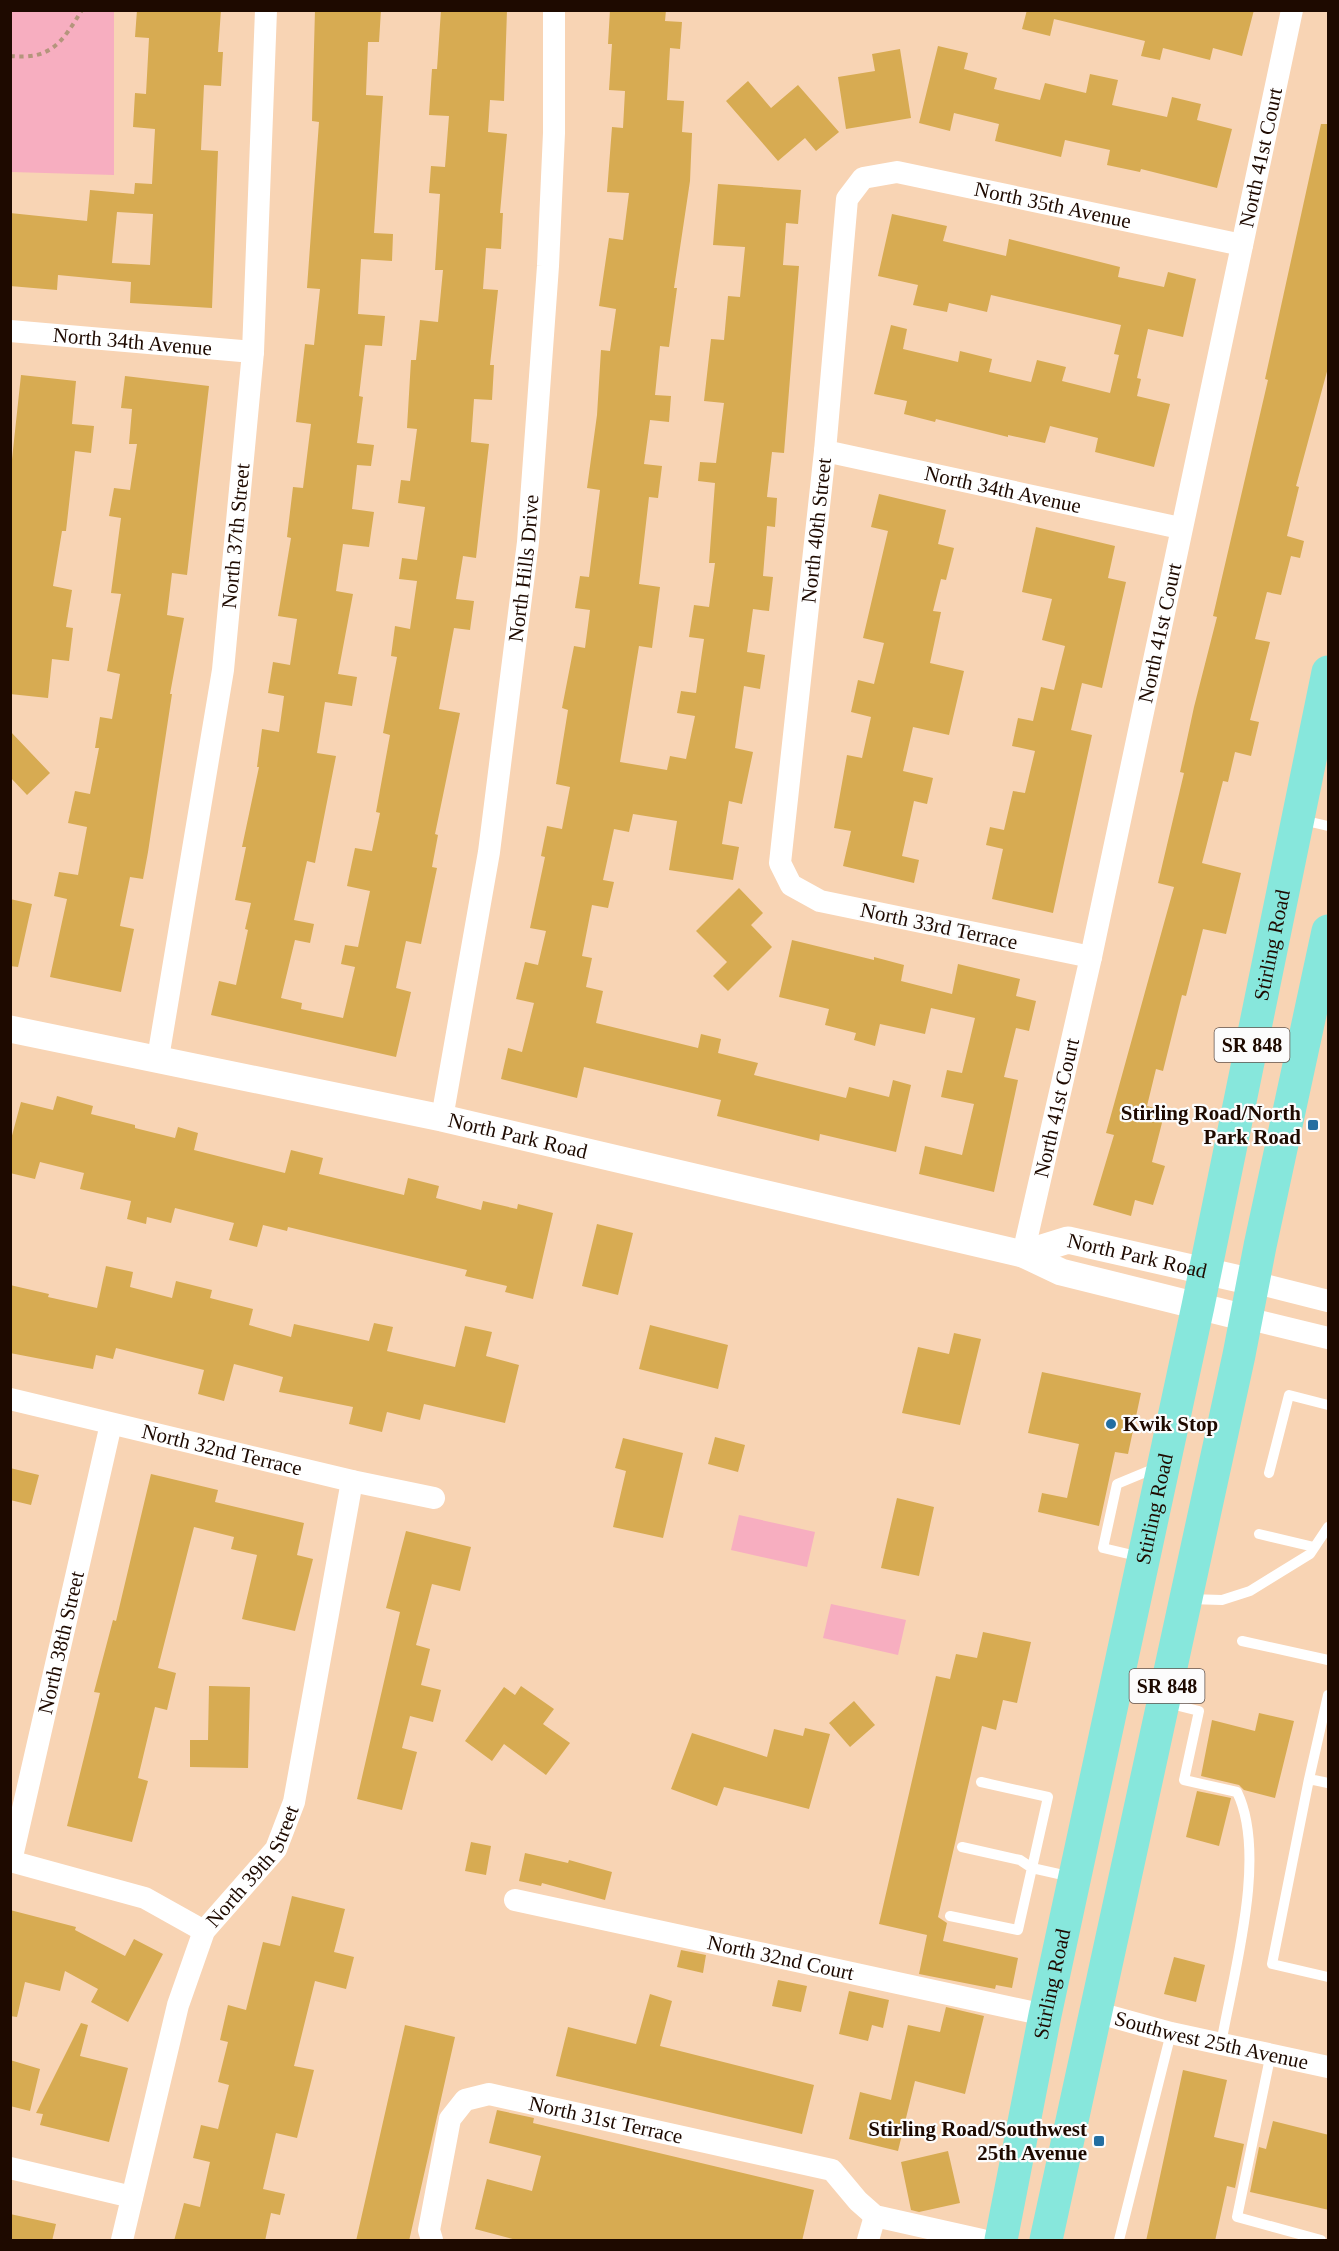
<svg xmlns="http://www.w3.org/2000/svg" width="1339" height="2251" viewBox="0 0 1339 2251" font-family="'Times New Roman',serif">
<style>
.green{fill:#f7aec0}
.building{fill:#d7ab52;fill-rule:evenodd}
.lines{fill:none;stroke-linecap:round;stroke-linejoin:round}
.path{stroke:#b4957c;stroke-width:4;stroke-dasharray:4.5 4.5;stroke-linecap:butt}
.service{stroke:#fff;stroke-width:10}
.minor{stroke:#fff;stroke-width:22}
.tertiary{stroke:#fff;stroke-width:27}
.primary{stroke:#87e7dc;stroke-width:33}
.poi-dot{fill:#236ea1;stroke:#fcfcfc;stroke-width:2}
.labels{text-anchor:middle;stroke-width:4.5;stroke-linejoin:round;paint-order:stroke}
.shield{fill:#fcfcfc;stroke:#61534c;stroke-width:1.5}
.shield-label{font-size:20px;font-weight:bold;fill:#1e0a00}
.street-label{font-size:21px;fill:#1e0a00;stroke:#fcfcfc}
.poi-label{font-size:21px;font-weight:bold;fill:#1e0a00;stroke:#fcfcfc;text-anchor:end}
</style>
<rect width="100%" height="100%" fill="#f8d4b4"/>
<path class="green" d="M11,10L114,11V175L11,172Z
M739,1515L815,1532L807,1567L731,1550Z
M831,1604L906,1620L898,1655L823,1638Z"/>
<path class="building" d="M137,10H221L218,52H223L221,86L204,85L201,150L218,151L212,308L130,303L131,282L58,275L57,290L10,286V213L87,221L90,190L134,194L135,183L152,184L155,129L133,127L135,93L146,94L149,38L135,37ZM117,212L153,214L150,265L112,263Z
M315,10H381L379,42H368L366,95L383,96L374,233L393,234L392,261L361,259L358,314L385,316L382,346L365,345L359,396L363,397L357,443L374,445L371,466L357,465L352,509L374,512L369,547L343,544L336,591L353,594L338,674L357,677L352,706L325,702L317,753L336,756L315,863L307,861L294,920L314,924L310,943L295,940L281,998L302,1003L301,1009L343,1018L355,967L341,964L345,945L358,947L370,891L347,886L355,848L372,851L380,813L376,812L390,735L383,733L397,657L391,656L395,626L410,629L417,581L399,579L402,558L417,560L425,507L398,503L401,480L410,481L417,429L407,428L411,360H416L420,320L438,322L443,270H435L440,194L429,193L431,166L445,167L449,116L429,115L432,69H437L441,10H507L504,101L490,100L488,132L507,134L500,213H503L501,249L486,248L483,289L498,290L490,365H494L492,400L474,399L471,442L489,444L476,558L463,556L456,599L474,601L470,630L454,628L439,709L460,713L435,834L438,835L432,867L437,868L421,944L406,941L396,988L411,992L396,1057L211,1015L219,981L236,985L248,930L245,929L251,903L235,900L246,847H242L259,767H257L262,729L279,732L284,696L268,693L273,662L290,665L297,619L278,616L291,538L287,537L293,487L303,488L311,424L296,422L305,344L314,345L320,289L307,288L319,122L312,121Z
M610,10H666L665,21L682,22L680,49L670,48L667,100L684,101L682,132L692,133L690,181L674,288H677L669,347L660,346L655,395L671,396L669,422L650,420L644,464L662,466L658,498L649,497L639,584L660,587L652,648L639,646L620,762L667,770L670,756L686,759L695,716L677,713L681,691L696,693L704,639L689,637L694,605L709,607L715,563H709L715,483L698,481L700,462L716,463L724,403L704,401L711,339L724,340L728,296L740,297L745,247L713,245L718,184L801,190L798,224L786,223L783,265L799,266L784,453L772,452L767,497L777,498L775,527L767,526L763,576L773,577L769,611L753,609L747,652L765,655L760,689L744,686L735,748L753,752L742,804L729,801L722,844L739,847L733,880L669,870L677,821L633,814L629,832L614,829L603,880L614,882L608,908L592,905L582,956L592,958L586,987L603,991L596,1023L698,1048L701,1034L721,1039L718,1053L758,1063L754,1075L846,1098L849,1087L889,1097L893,1080L911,1085L896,1152L820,1134L819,1141L717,1116L721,1100L584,1067L577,1098L501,1079L508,1048L522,1052L534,1003L516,999L525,962L538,965L546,931L530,928L545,857L541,856L547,826L562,829L570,787L556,784L568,710L562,708L574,646L585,648L590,610L575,608L580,576L589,577L600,490L587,488L597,415L601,350L610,351L616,309L599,306L609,238L623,240L629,193L607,192L612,127L623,128L625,91L609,90L612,44H608Z
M1027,10H1254L1242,56L1213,48L1210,60L1163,48L1160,60L1141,56L1145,41L1054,19L1050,36L1022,29Z
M938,46L968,53L964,69L997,78L994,89L1040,100L1045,83L1086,93L1090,74L1118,80L1112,105L1167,117L1172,97L1201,104L1197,120L1232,129L1217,188L1141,169L1140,172L1107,165L1110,150L1065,140L1061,157L995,141L999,124L954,113L950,131L919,123Z
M900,49L911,118L846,129L838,77L875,71L872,54Z
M748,81L771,108L798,85L839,132L816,151L805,138L778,161L726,101Z
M1321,124H1329V364L1296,486L1299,487L1287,536L1304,541L1300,558L1291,556L1281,595L1267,592L1255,639L1270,642L1250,720L1259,722L1251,756L1235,752L1228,782L1223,781L1202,863L1241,873L1226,934L1203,929L1186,996L1182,995L1163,1071L1156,1069L1147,1106L1165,1111L1152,1162L1165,1166L1153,1205L1135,1200L1131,1216L1093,1205L1114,1135L1106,1133L1174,887L1158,883L1184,773L1180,772L1194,707L1217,617L1213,616L1268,380L1265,379Z
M892,214L947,226L943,241L1006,256L1009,239L1120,267L1118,277L1164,287L1168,272L1196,279L1183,337L1148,329L1137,378L1141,379L1137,396L1170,404L1154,467L1095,452L1098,438L1050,426L1045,443L1008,435V437L936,419L935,422L904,414L907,401L874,394L891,325L907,329L903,349L958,362L960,351L992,359L989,372L1031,382L1037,360L1066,367L1062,381L1110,393L1119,355L1114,354L1121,325L991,295L987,312L949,303L947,312L913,305L918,285L878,276Z
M21,375L76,381L72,424L94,426L91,453L75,451L66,531H62L53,586L72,590L66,627L73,628L69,661L52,659L48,698L10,694V478Z
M125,376L209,386L187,575L172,573L167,615L184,618L170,694H172L148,852L143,879L130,877L120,926L134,929L121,992L50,977L67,899L54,896L59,872L78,875L87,827L68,823L75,791L90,794L99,748H95L100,717L112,719L120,674L107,671L121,594L111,593L121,518L109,516L114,488L130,490L137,444H129L132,409L121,408Z
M879,494L946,510L938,544L954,548L946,580L941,579L933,611L941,612L930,663L964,671L949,735L913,727L903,771L933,778L927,804L914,801L902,856L919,860L914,883L843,866L851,831L834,828L847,755L862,758L871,717L851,712L858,680L874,684L884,643L863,638L888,531L871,527Z
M1036,527L1115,546L1108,578L1126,582L1102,688L1082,683L1071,730L1092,735L1053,913L992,899L1003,849L986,845L990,827L1004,830L1013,791L1025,793L1035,751L1012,746L1018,718L1033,721L1041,687L1054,690L1065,646L1042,640L1052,599L1022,592Z
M10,731L50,773L27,795L10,777Z
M739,888L763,913L751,925L772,947L728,991L713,976L727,962L696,931Z
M10,899L32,904L18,967L10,966Z
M792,940L874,960V957L904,965L901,981L952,994L958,964L1020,979L1016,996L1036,1001L1029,1031L1016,1028L1004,1077L1018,1080L994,1192L919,1174L925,1146L962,1155L974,1104L941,1097L947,1070L962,1073L975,1018L931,1008L925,1034L880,1024L875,1046L854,1040L856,1033L825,1025L829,1009L779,997Z
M57,1096L93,1106L91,1114L135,1125V1128L175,1138L178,1127L198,1133L194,1150L285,1173L291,1150L323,1158L319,1174L404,1195L408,1178L439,1186L436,1198L481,1210L483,1201L517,1209L518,1204L553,1213L533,1299L505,1292L507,1286L465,1276L467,1270L288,1227L287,1231L263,1225L257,1247L229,1240L234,1223L175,1208L171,1223L147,1217L146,1224L127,1219L131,1201L80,1189L84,1173L40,1162L35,1179L10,1173V1143L21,1102L53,1110Z
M597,1224L633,1233L618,1295L582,1286Z
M106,1266L133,1272L130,1287L172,1298L176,1281L212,1290L210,1298L253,1309L249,1325L291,1337L294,1324L369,1341L374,1323L393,1327L387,1351L455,1367L465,1326L492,1332L486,1356L519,1365L505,1423L424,1404L420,1420L387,1412L382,1432L349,1424L353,1407L279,1392L283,1377L234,1364L224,1401L198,1394L204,1370L116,1348L113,1359L96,1355L93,1369L10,1353V1285L49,1294L48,1297L97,1308Z
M650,1325L728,1345L718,1389L639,1369Z
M954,1333L981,1339L960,1425L902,1413L918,1347L949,1354Z
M1042,1372L1141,1393L1128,1454L1115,1452L1099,1526L1038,1512L1042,1493L1067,1498L1079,1444L1028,1433Z
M715,1437L745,1445L738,1472L708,1464Z
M623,1438L683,1453L663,1538L613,1527L626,1471L615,1468Z
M10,1468L39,1475L31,1505L10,1500Z
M151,1474L218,1490L215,1502L304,1523L297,1555L313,1559L295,1631L242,1619L257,1555L231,1549L234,1537L194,1527L158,1668L176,1673L167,1710L155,1707L138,1778L148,1781L132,1842L67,1826L100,1693L94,1692L113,1620L116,1621Z
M897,1498L934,1507L919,1576L881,1568Z
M406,1531L471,1547L460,1591L432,1584L416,1645L430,1649L421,1685L441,1690L433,1722L410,1716L402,1748L417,1752L402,1810L357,1799L400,1612L386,1608Z
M983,1632L1031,1642L1017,1703L1003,1700L996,1730L982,1726L938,1917L947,1923L943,1941L1018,1958L1012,1988L996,1985L995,1989L919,1974L927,1935L879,1924L936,1676L950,1679L956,1654L977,1658Z
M209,1686L250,1687L248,1768L190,1767V1740H208Z
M521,1686L554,1709L543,1724L570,1743L546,1775L504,1744L492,1761L465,1741L504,1687L515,1695Z
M854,1701L875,1725L850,1747L829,1723Z
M1259,1713L1294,1721L1275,1798L1244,1790L1239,1785L1201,1776L1212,1720L1255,1731Z
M805,1728L830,1734L809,1809L724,1787L717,1806L671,1789L692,1733L767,1757L774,1729L803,1736Z
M1197,1791L1231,1798L1219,1846L1186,1837Z
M471,1842L491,1846L486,1875L465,1871Z
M525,1853L568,1863L569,1860L612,1872L605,1900L542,1883L541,1886L519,1881Z
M292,1896L345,1909L334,1952L354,1957L346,1989L315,1981L294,2066L314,2070L297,2138L276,2133L263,2189L285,2194L280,2215L271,2213L265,2241H174L184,2203L200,2207L210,2162L193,2158L201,2125L218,2129L229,2085L218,2082L228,2042L220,2040L228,2005L246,2010L263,1942L280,1946Z
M10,1910L76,1927L75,1930L125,1956L134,1939L163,1954L128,2022L91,2002L98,1989L65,1971L60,1991L25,1982L17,2017L10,2016Z
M681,1950L706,1955L703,1973L677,1967Z
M1174,1957L1205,1965L1196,2002L1164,1994Z
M778,1980L807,1986L801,2012L772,2006Z
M849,1991L889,2000L883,2028L872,2025L868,2041L839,2034Z
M650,1994L672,2001L660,2046L814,2085L802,2134L556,2076L568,2027L636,2044Z
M946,2007L984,2016L965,2094L915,2081L898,2151L849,2139L860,2092L891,2100L908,2025L940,2032Z
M81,2023L88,2025L80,2056L128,2068L109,2142L40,2125L43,2114L36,2113Z
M405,2025L455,2037L409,2241H356Z
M10,2060L40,2069L30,2111L10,2106Z
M1183,2070L1227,2080L1214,2137L1244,2144L1235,2188L1227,2186L1215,2241H1146Z
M497,2110L534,2118L533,2123L814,2190L802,2241H520L475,2229L487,2179L532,2191L541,2156L489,2143Z
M1273,2121L1329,2135V2210L1250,2192L1259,2147L1266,2149Z
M948,2151L960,2203L919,2212L911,2210L901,2162Z
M10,2214L56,2224L52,2241H10Z"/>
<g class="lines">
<path class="path" d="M10,56C52,60 62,42 82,10"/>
<path class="service" d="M1302,820L1328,826
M1269,1473L1289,1395L1328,1405
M1259,1534L1314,1547
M1141,1557L1103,1548L1117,1484L1158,1467
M1189,1599L1222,1600L1250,1591L1310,1554L1328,1527
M1242,1641L1328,1660
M1167,1703L1199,1711L1184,1780L1237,1792C1268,1855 1233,1975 1221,2044
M1309,1779L1328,1695
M1328,1783L1309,1779L1272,1964L1328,1977
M962,1847L1020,1860L1032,1868L1072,1877
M950,1916L1018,1930L1048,1797L981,1782
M1271,2053L1237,2217L1321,2240
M1119,2240L1171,2033"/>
<g class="minor">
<path id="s1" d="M10,331L253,352"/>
<path id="s2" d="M825,451L1180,528"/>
<path id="s3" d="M1091,957L820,901L791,885L780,863L825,451L847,199L863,178L897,172L1242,245"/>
<path id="s4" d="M158,1058L223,670L253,352L266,10"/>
<path id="s5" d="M442,1118L489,852L528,542L548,266L554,133V10"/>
<path id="s6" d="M1023,1254L1091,957L1292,10"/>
<path d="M1253,1282L1328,1301"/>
<path d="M1246,1318L1328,1338"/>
<path id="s7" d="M10,1399L352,1481L434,1498"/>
<path d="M10,1861L145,1898L204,1931"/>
<path id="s8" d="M11,1861L111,1424"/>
<path id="s9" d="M515,1900L1045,2015"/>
<path id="s10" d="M1095,2012L1171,2033L1328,2067"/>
<path d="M10,2168L132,2197"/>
<path id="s11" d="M122,2240L178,2005L204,1931L276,1849L294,1802L352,1481"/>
<path id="s12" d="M432,2240L429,2230L450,2119L465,2100L489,2094L832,2170L858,2201L875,2216L982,2240"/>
<path d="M868,2240L875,2216"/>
</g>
<g class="tertiary">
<path id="s13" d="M10,1029L442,1118L1023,1254L1061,1272L1246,1318"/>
<path id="s14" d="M1023,1254L1068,1240L1253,1282"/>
</g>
<g class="primary">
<path id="s15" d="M1001,2240L1045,2015L1198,1306L1328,672"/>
<path d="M1046,2240L1239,1355L1260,1246L1328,931"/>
</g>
</g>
<g class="poi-dot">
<rect x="1307" y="1119" width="12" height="12" rx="3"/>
<circle cx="1111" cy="1424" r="6"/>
<rect x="1093" y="2135" width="12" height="12" rx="3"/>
</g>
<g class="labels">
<g class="shield">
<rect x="1214.5" y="1028" width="75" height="34" rx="4.5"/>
<rect x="1129.5" y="1669" width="75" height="34" rx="4.5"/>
</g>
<g class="shield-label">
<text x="1252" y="1052">SR 848</text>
<text x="1167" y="1693">SR 848</text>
</g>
<g class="street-label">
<text dy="7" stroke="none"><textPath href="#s6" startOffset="1122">North 41st Court</textPath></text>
<text dy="7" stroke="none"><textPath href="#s3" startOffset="1222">North 35th Avenue</textPath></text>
<text dy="7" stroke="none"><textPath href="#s1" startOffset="123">North 34th Avenue</textPath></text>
<text dy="7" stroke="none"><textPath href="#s2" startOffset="182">North 34th Avenue</textPath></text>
<text dy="7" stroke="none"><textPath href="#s3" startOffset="669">North 40th Street</textPath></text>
<text dy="7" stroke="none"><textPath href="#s4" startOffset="528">North 37th Street</textPath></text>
<text dy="7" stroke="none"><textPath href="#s5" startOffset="556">North Hills Drive</textPath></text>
<text dy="7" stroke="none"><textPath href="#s6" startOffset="636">North 41st Court</textPath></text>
<text transform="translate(939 926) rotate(12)" y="7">North 33rd Terrace</text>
<text dy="7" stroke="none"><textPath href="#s15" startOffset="1323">Stirling Road</textPath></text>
<text dy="7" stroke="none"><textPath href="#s6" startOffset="150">North 41st Court</textPath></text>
<text dy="7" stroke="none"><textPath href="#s13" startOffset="519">North Park Road</textPath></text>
<text dy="7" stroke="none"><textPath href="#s14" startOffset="118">North Park Road</textPath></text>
<text dy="7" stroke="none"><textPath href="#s7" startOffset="218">North 32nd Terrace</textPath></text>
<text dy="7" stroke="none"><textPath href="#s15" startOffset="747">Stirling Road</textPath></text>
<text dy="7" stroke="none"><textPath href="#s8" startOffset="224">North 38th Street</textPath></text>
<text dy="7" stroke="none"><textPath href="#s11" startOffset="402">North 39th Street</textPath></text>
<text dy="7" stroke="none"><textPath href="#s9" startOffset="272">North 32nd Court</textPath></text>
<text dy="7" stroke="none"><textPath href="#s15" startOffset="261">Stirling Road</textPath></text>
<text dy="7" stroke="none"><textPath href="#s10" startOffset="120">Southwest 25th Avenue</textPath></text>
<text dy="7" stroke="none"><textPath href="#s12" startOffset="292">North 31st Terrace</textPath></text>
</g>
<g class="poi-label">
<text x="1301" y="1120">Stirling Road/North<tspan x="1301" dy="24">Park Road</tspan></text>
<text x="1123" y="1431" text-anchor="start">Kwik Stop</text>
<text x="1087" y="2136">Stirling Road/Southwest<tspan x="1087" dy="24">25th Avenue</tspan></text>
</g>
</g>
<rect width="1339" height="2251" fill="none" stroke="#1e0a00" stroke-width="24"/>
</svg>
